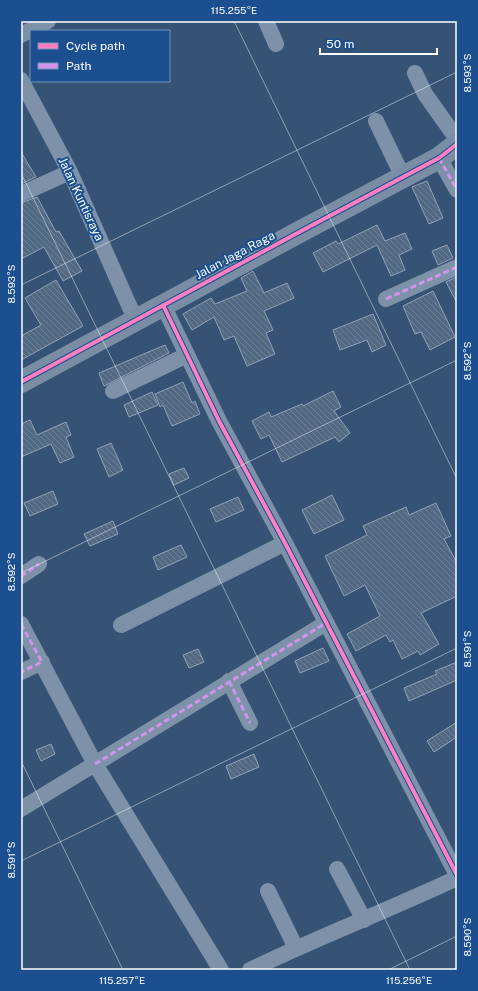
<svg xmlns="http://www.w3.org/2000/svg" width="478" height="991" viewBox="0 0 478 991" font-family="'Public Sans',sans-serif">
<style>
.building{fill:url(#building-back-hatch);stroke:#92a2b6}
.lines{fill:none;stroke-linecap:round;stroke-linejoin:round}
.street{stroke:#7d92a8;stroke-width:16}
.secondary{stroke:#798da4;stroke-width:22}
.quiet{stroke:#d193ec;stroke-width:3;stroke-dasharray:6 3;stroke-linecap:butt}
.cycleway-casing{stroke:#1b4f8f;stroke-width:6}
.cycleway{stroke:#ff80c0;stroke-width:4}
.ticks{fill:none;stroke:#fff;stroke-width:1;stroke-opacity:0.45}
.labels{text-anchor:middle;stroke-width:4;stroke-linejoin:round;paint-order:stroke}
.street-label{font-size:12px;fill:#fff;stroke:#1b4f8f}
.neatline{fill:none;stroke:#fff;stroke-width:1.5}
.ticks-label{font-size:10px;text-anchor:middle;fill:#fff}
</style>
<defs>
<pattern id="building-back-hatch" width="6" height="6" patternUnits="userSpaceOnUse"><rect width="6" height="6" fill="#526984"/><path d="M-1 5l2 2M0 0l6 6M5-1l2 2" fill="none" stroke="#6c8096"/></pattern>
</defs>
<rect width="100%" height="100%" fill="#365274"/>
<path class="building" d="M21,152L36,177L21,184Z
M427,181L443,218L429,224L412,187Z
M37,197L56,232L59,231L82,271L63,281L44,247L21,259V203Z
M377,225L385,241L405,233L412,249L399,255L405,270L391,276L377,245L323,272L313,253L336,241L338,244Z
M447,245L453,258L438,265L432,251Z
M253,271L264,293L287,283L294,298L264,311L273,330L266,333L275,354L247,366L234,336L224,340L214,317L192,330L183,314L211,298L215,304L247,291L241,278Z
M457,277V303L446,282Z
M56,280L83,326L21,360V336L41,325L25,298Z
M433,291L455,337L430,350L421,332L415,334L403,306Z
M373,314L386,345L372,352L367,340L340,350L333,330Z
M165,345L169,353L104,386L99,373Z
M183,382L192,403L195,401L200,414L172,426L163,405L160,407L155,394Z
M333,391L341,407L334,411L350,433L339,442L335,437L282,462L269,435L261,439L252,421L269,412L271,417L302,404L303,406Z
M152,392L158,405L129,417L124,405Z
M30,420L37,435L66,422L71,435L66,437L74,457L60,463L51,444L21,457V424Z
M111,443L123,470L109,477L97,449Z
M184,468L189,478L174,485L169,474Z
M53,491L58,504L30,516L24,503Z
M332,495L344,520L314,534L302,510Z
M238,497L244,510L216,522L210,509Z
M436,503L451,536L444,539L457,563V596L421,613L439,644L420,655L418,651L402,659L393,640L390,642L386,635L356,651L347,634L380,616L365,585L344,596L325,556L367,535L363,526L406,507L409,515Z
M113,521L118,534L90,546L84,534Z
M181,545L187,557L158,570L153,557Z
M323,648L329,661L300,673L295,661Z
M198,649L204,662L189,668L183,655Z
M457,662V680L409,701L404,688L437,674L435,671Z
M457,722V737L434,752L427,741Z
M51,744L55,754L41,761L36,750Z
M254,754L259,767L231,779L226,766Z"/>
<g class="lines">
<path class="street" d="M266,21L276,44
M21,35L48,21
M415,73L425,94L457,139
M21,80L70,172L136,321
M376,121L403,177
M439,158L457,190
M21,194L70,172
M386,299L457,267
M163,305L219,421L285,543L457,875
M113,391L187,355
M21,576L39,564
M21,624L95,764L221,970
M121,625L285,543
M21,672L42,662
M229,681L250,723
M21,809L326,623
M337,869L364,920
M268,891L296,948
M250,970C318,937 389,910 457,878"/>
<path class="secondary" d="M21,382L303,230L439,158L457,144"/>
<path class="quiet" d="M439,158L457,190
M386,299L457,267
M21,576L39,564
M21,624L42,662L21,672
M229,681L250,723
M95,764L326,623"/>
<g class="cycleway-casing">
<path id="cycleway" d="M163,305L219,421L285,543L457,875
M21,382L303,230L439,158L457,144"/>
</g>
<use href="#cycleway" class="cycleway"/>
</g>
<path class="ticks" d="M234,21L457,479M21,173L410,970M21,285L457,72M21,573L457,360M21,761L123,970M21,861L457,648M388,970L457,936"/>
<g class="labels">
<g class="street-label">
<text transform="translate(81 199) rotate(65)" y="4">Jalan Kuntisraya</text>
<text transform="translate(235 255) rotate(-28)" y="4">Jalan Jaga Raga</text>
</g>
</g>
<rect width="478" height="991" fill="none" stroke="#1b4f8f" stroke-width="44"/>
<rect x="30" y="30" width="140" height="52" fill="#1b4f8f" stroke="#7695bc"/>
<rect x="38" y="43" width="20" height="6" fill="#ff80c0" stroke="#7695bc"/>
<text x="66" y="50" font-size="12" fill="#ffffff">Cycle path</text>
<rect x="38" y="63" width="20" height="6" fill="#d193ec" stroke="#7695bc"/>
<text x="66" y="70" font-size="12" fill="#ffffff">Path</text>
<path d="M320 48v6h117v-6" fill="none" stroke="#ffffff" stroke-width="2"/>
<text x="326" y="48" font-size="12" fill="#ffffff" stroke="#1b4f8f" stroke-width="3" paint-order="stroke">50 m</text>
<rect x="22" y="22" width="434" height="947" class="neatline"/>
<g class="ticks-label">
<text x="234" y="14">115.255°E</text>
<text transform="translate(467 73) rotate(-90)" y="4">8.593°S</text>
<text transform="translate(11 284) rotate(-90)" y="4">8.593°S</text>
<text transform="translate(467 361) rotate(-90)" y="4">8.592°S</text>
<text transform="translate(11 572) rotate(-90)" y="4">8.592°S</text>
<text transform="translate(467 649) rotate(-90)" y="4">8.591°S</text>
<text transform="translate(11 860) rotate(-90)" y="4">8.591°S</text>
<text transform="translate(467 937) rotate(-90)" y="4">8.590°S</text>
<text x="122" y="984">115.257°E</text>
<text x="409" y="984">115.256°E</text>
</g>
</svg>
